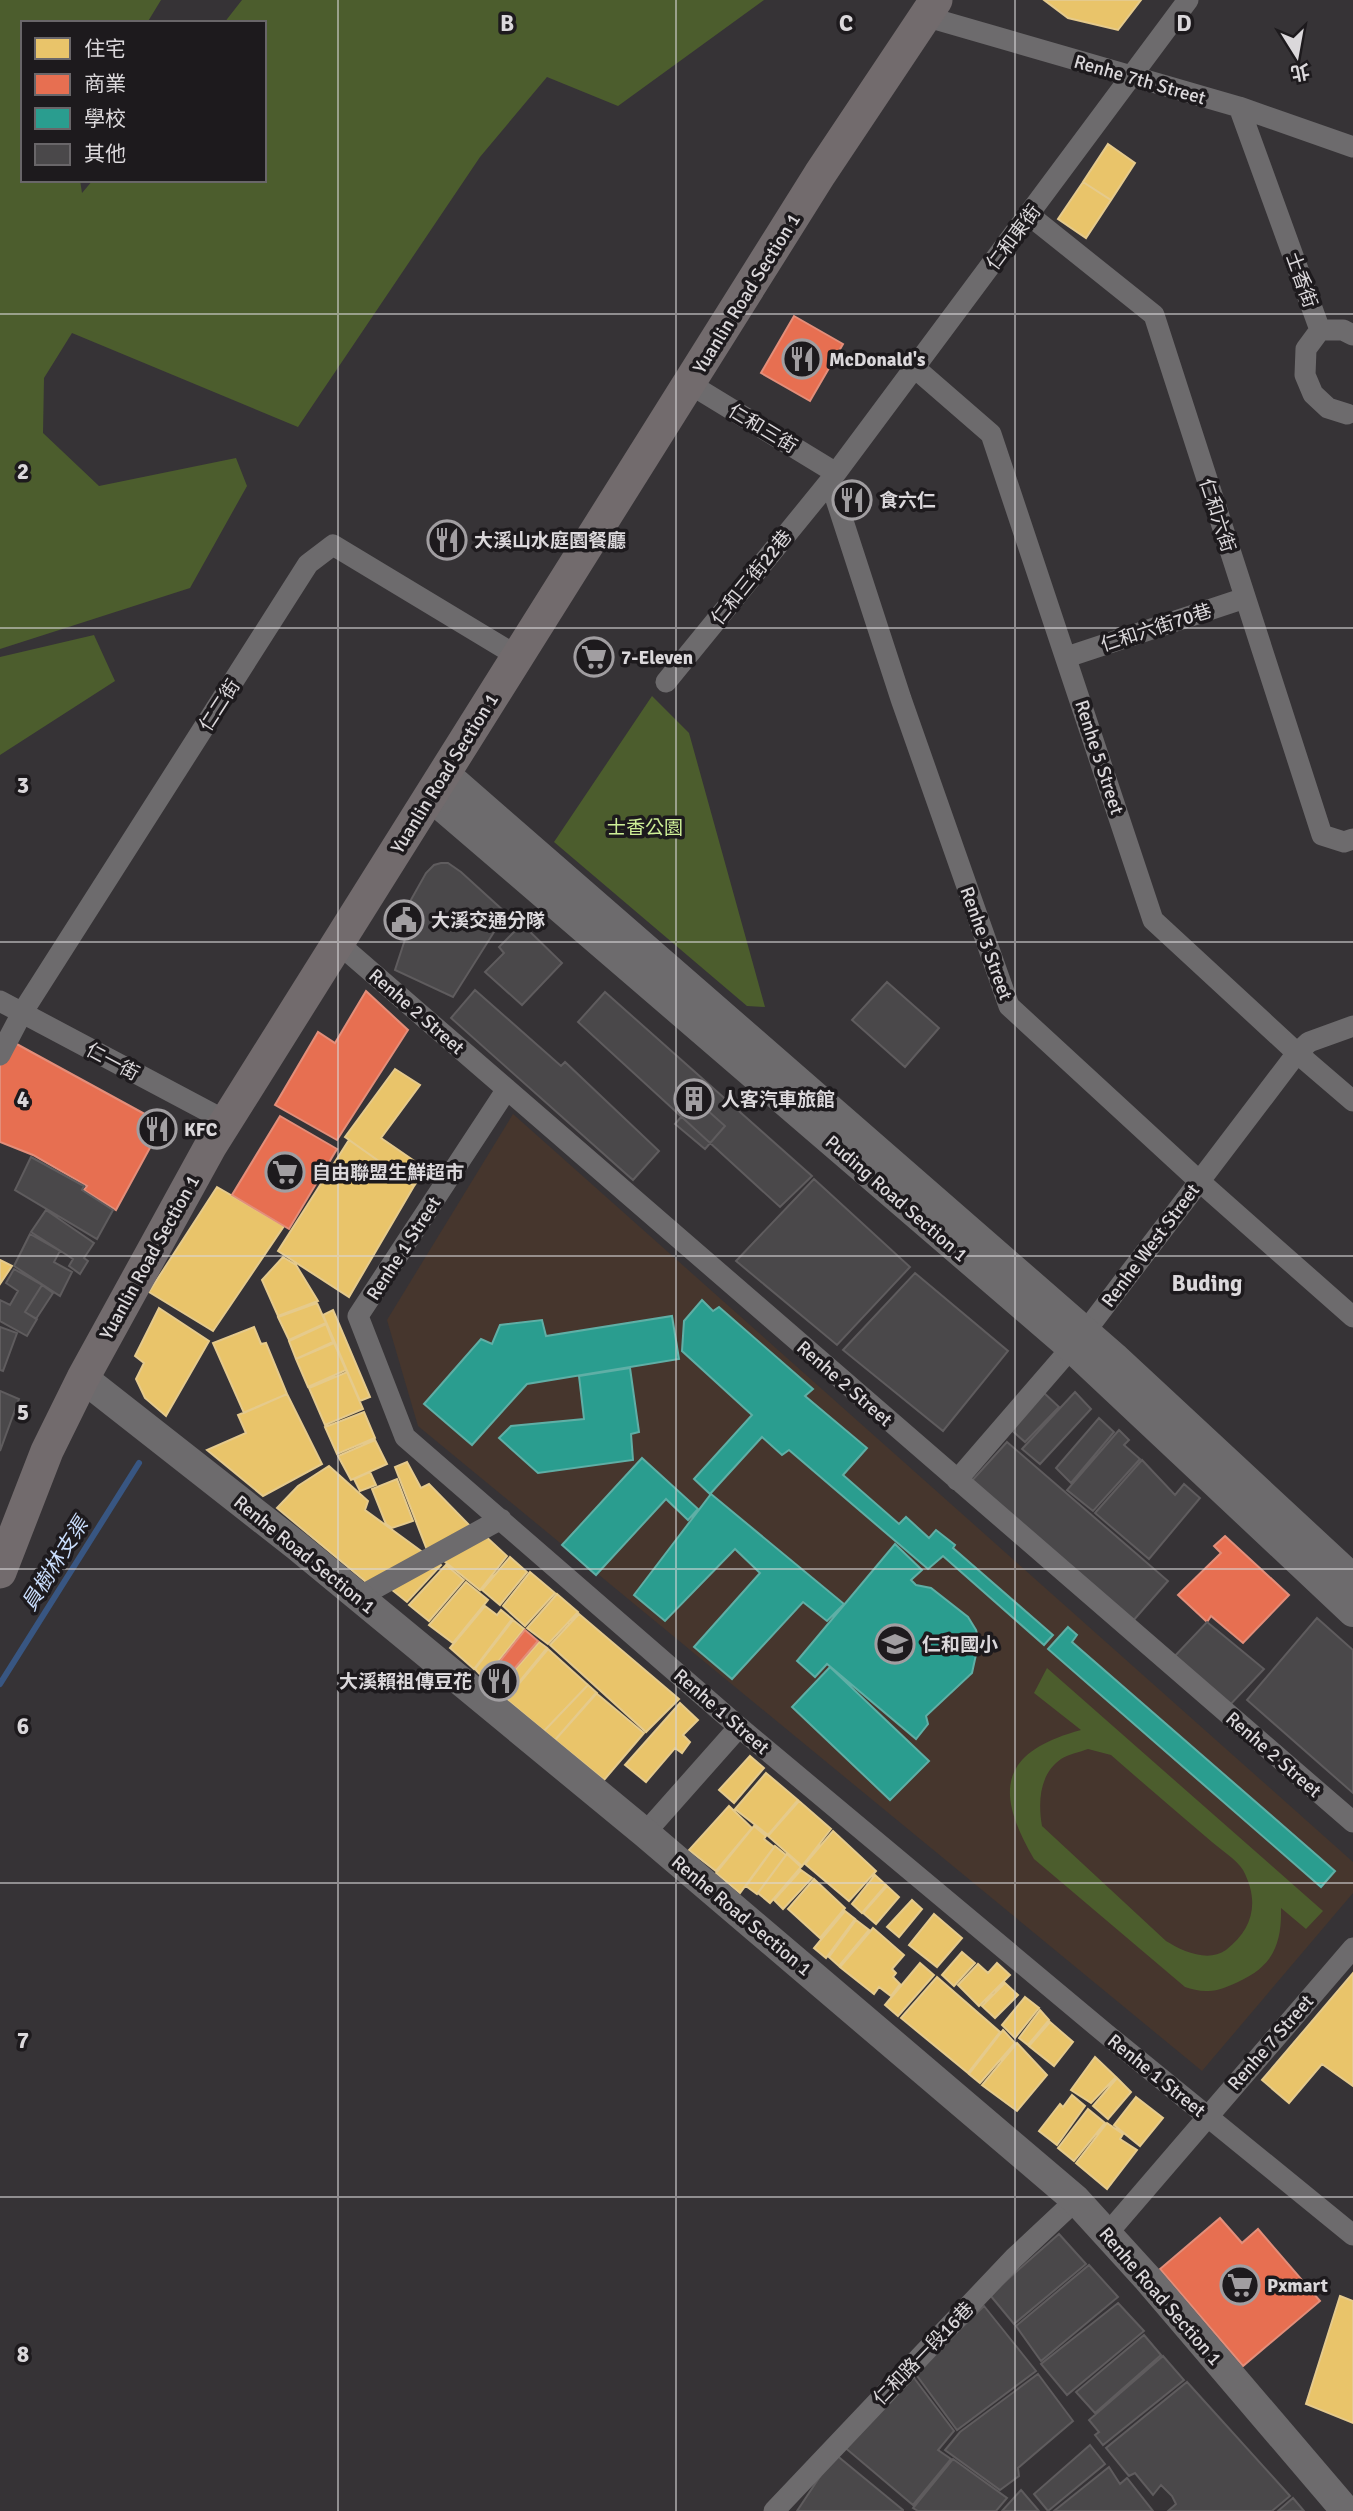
<svg xmlns="http://www.w3.org/2000/svg" width="1353" height="2511" viewBox="0 0 1353 2511" font-family="Signika,'Noto Sans TC',sans-serif">
<style>
.education{fill:#46362d}
.green{fill:#4c5d2d;fill-rule:evenodd}
.homes{fill:#e9c46a;stroke:#e5ca8c;stroke-width:2}
.shops{fill:#e76f51;stroke:#e38e7a;stroke-width:2}
.schools{fill:#2a9d8f;stroke:#5fafa6;stroke-width:2}
.lines{fill:none;stroke-linecap:round;stroke-linejoin:round}
.stream{stroke:#385682;stroke-width:6}
.building{fill:#4a484a;stroke:#5f5c5e;stroke-width:2}
.street{stroke:#6d6b6d;stroke-width:21}
.secondary{stroke:#6d6b6d;stroke-width:30}
.primary{stroke:#726b6d;stroke-width:33}
.grid{fill:none;stroke:#dbd8db;stroke-width:2;stroke-opacity:0.55}
.labels{text-anchor:middle;stroke-width:7;stroke-linejoin:round;paint-order:stroke}
.street-label{font-size:19px;fill:#dbd8db;stroke:#1d1a1d}
.poi-label{font-size:19px;font-weight:bold;fill:#dbd8db;stroke:#1d1a1d;text-anchor:start}
.park-label{font-size:19px;fill:#ceef97;stroke:#1d1a1d}
.water-label{font-size:21px;font-style:italic;fill:#cadefd;stroke:#1d1a1d}
.quarter-label{font-size:23px;font-weight:bold;fill:#dbd8db;stroke:#1d1a1d}
.grid-label{font-size:23px;text-anchor:middle;font-weight:bold;fill:#dbd8db;stroke:#1d1a1d;stroke-width:7;stroke-linejoin:round;paint-order:stroke}
</style>
<rect width="100%" height="100%" fill="#363336"/>
<path class="education" d="M513,1114L1353,1862V1893L1202,2071L418,1426L387,1320Z"/>
<path class="green" d="M0,0H161L147,23H23V180H80L82,193L93,180H264V23H224L242,0H764L618,106L547,77L480,157L298,427L72,333L44,378L43,433L99,486L236,458L247,486L190,588L0,649Z
M94,635L115,681L0,755V657Z
M652,696L689,733L765,1007L747,1006L554,842Z
M1047,1668L1323,1911L1306,1929L1281,1908C1282,1945 1272,1967 1238,1982C1229,1986 1216,1992 1206,1991C1199,1991 1191,1989 1185,1987L1034,1859C994,1791 1000,1752 1081,1730L1034,1693ZM1088,1749L1111,1755C1144,1784 1178,1813 1212,1842C1221,1850 1237,1860 1243,1870C1260,1902 1253,1929 1226,1950C1208,1963 1182,1951 1166,1941L1042,1826C1038,1803 1039,1774 1061,1759C1069,1754 1080,1752 1088,1749Z"/>
<path class="homes" d="M1044,0H1141L1118,30L1068,18Z
M1108,144L1135,163L1111,200L1083,182Z
M1083,182L1111,200L1086,238L1058,219Z
M395,1069L420,1085L381,1138L426,1169L414,1186L345,1137Z
M349,1140L414,1186L349,1297L278,1251Z
M217,1187L284,1226L213,1331L149,1292Z
M283,1257L296,1265L318,1301L278,1316L262,1280Z
M0,1260L12,1266L0,1284Z
M317,1303L326,1323L289,1340L278,1317Z
M159,1308L209,1341L166,1416L145,1398L136,1379L144,1363L135,1356Z
M333,1310L370,1397L360,1401L323,1315Z
M326,1324L333,1342L296,1359L289,1341Z
M254,1327L261,1344L266,1343L287,1394L244,1413L213,1343Z
M334,1343L346,1370L308,1387L296,1359Z
M347,1372L363,1409L325,1425L309,1388Z
M287,1394L322,1464L263,1496L207,1450L246,1433L238,1415Z
M364,1412L375,1438L337,1454L325,1427Z
M375,1440L387,1464L351,1480L338,1456Z
M407,1462L421,1488L429,1484L473,1529L427,1550L395,1467Z
M329,1466L368,1501L365,1510L428,1556L371,1586L277,1508L298,1486Z
M370,1472L376,1485L360,1491L354,1479Z
M397,1479L413,1521L392,1528L386,1524L372,1489Z
M482,1533L507,1556L480,1590L439,1557Z
M510,1557L527,1572L500,1605L482,1590Z
M435,1560L441,1565L407,1602L386,1585Z
M446,1565L464,1580L429,1621L409,1605Z
M530,1572L555,1593L525,1626L503,1606Z
M466,1582L488,1600L453,1643L429,1625Z
M557,1594L578,1612L548,1644L527,1628Z
M485,1606L497,1615L501,1610L512,1619L474,1669L450,1648Z
M579,1614L679,1699L646,1732L550,1645Z
M513,1620L524,1629L484,1679L475,1669Z
M539,1642L547,1648L515,1687L506,1680Z
M548,1649L588,1685L544,1731L506,1699Z
M588,1685L597,1693L555,1740L544,1731Z
M596,1693L644,1733L604,1780L555,1740Z
M680,1703L698,1720L683,1735L690,1742L682,1753L675,1748L646,1782L625,1765Z
M750,1756L764,1768L734,1803L719,1790Z
M766,1773L798,1800L768,1835L735,1809Z
M799,1801L831,1829L802,1866L768,1836Z
M729,1806L752,1828L716,1871L689,1850Z
M754,1826L766,1836L764,1839L774,1847L740,1893L716,1873Z
M833,1831L876,1871L849,1901L805,1864Z
M775,1846L786,1855L757,1894L746,1886Z
M787,1854L801,1867L770,1903L758,1893Z
M801,1870L812,1878L783,1909L774,1900Z
M875,1875L886,1885L862,1913L852,1904Z
M814,1879L845,1908L820,1938L788,1909Z
M887,1886L899,1897L876,1924L863,1913Z
M912,1900L922,1909L899,1937L887,1927Z
M845,1911L855,1919L826,1958L814,1948Z
M934,1914L962,1938L937,1967L909,1945Z
M856,1920L869,1930L839,1966L829,1957Z
M873,1928L904,1955L892,1969L896,1973L893,1977L900,1984L891,1996L879,1987L874,1994L840,1967Z
M962,1952L975,1963L954,1986L942,1975Z
M920,1963L934,1975L898,2016L885,2005Z
M997,1963L1010,1975L979,2006L958,1985L978,1964L988,1973Z
M1353,1973V2086L1322,2064L1289,2103L1262,2080Z
M937,1977L1000,2032L968,2073L901,2018Z
M1005,1983L1018,1995L995,2018L982,2006Z
M1025,1997L1039,2008L1015,2038L1002,2025Z
M1040,2010L1049,2020L1028,2045L1019,2038Z
M1050,2022L1073,2042L1054,2066L1029,2046Z
M1003,2030L1015,2043L980,2083L969,2074Z
M1017,2043L1047,2075L1017,2111L982,2085Z
M1095,2057L1116,2077L1091,2103L1071,2090Z
M1117,2078L1131,2092L1108,2119L1093,2106Z
M1072,2095L1085,2106L1057,2145L1039,2131L1060,2104L1063,2107Z
M1136,2097L1163,2118L1140,2146L1114,2125Z
M1088,2109L1105,2123L1074,2161L1058,2148Z
M1107,2123L1123,2134L1120,2139L1137,2150L1107,2189L1076,2163Z
M1340,2296L1353,2301V2423L1306,2404Z"/>
<path class="shops" d="M794,316L843,344L810,401L761,373Z
M366,991L408,1030L337,1140L275,1105L318,1032L335,1043Z
M13,1042L163,1124L116,1210L84,1190L87,1186L33,1155L0,1142V1066Z
M280,1116L337,1149L289,1229L232,1195Z
M1225,1536L1289,1595L1243,1643L1211,1616L1207,1622L1178,1595L1221,1553L1214,1546Z
M525,1630L538,1641L497,1689L485,1680Z
M1220,2218L1242,2243L1258,2229L1320,2301L1243,2366L1160,2269Z"/>
<path class="schools" d="M702,1300L713,1311L719,1307L813,1389L805,1396L867,1448L843,1475L899,1524L906,1517L929,1538L936,1530L955,1545L953,1548L1053,1635L1044,1645L943,1556L928,1569L789,1450L782,1455L762,1437L710,1494L694,1479L752,1415L682,1351L684,1321Z
M672,1316L679,1359L527,1384L472,1445L424,1404L481,1339L492,1344L500,1325L542,1320L546,1336Z
M630,1368L639,1432L631,1434L633,1460L538,1473L499,1438L511,1426L584,1419L579,1376Z
M642,1458L698,1509L688,1520L666,1499L596,1575L562,1545Z
M711,1494L844,1604L827,1621L803,1602L732,1679L694,1647L760,1573L735,1549L665,1621L634,1595Z
M895,1544L922,1570L911,1580L916,1585L931,1588L968,1617L976,1630L979,1641L972,1673L926,1716L928,1724L916,1739L827,1664L815,1677L797,1661Z
M1068,1627L1077,1635L1072,1642L1335,1871L1321,1887L1048,1649Z
M830,1667L929,1761L890,1800L792,1707Z"/>
<g class="lines">
<path class="stream" d="M0,1684L139,1463"/>
</g>
<path class="building" d="M441,863H448L461,872L506,913L453,997L395,970L415,909L408,905L426,873L434,865Z
M522,924L562,963L522,1005L485,972L504,953L499,947Z
M887,982L939,1028L905,1067L852,1020Z
M475,990L561,1066L565,1062L659,1151L633,1180L451,1018Z
M605,992L812,1176L780,1207L578,1022Z
M696,1100L725,1126L705,1149L675,1124Z
M31,1157L84,1186L82,1190L113,1210L97,1239L15,1190Z
M814,1179L910,1267L837,1345L736,1261Z
M46,1210L94,1243L84,1258L88,1261L80,1274L69,1266L73,1259L31,1232Z
M30,1234L60,1251L54,1262L72,1272L60,1296L14,1266Z
M14,1269L42,1285L25,1312L37,1319L27,1336L0,1321V1300L10,1305L18,1291L6,1283Z
M915,1273L1008,1351L943,1431L843,1350Z
M42,1285L53,1293L36,1319L25,1312Z
M0,1327L17,1333L3,1371L0,1370Z
M0,1391L19,1399L0,1451Z
M1042,1391L1059,1407L1025,1442L1008,1427Z
M1075,1392L1091,1409L1040,1464L1022,1449Z
M1099,1418L1114,1432L1071,1483L1056,1468Z
M1119,1430L1129,1440L1124,1445L1140,1459L1093,1511L1067,1490Z
M1007,1442L1168,1581L1132,1622L969,1484Z
M1142,1460L1175,1495L1184,1484L1200,1498L1149,1559L1095,1513Z
M1317,1618L1353,1650V1793L1247,1700Z
M1207,1622L1264,1669L1229,1706L1172,1659Z
M1059,2234L1086,2264L1014,2324L990,2295Z
M1089,2265L1118,2297L1041,2361L1016,2326Z
M1118,2303L1144,2331L1067,2395L1041,2364Z
M984,2306L1036,2371L957,2430L915,2373Z
M1144,2335L1161,2355L1095,2413L1076,2392Z
M1163,2356L1184,2380L1103,2445L1095,2435L1099,2432L1089,2420Z
M911,2374L954,2431L938,2450L951,2459L913,2505L843,2446Z
M1038,2374L1073,2421L1018,2468L1019,2476L1000,2490L945,2450L960,2432Z
M1187,2382L1290,2496L1272,2511H1168L1176,2504L1172,2496L1161,2485L1153,2495L1135,2473L1129,2476L1106,2448Z
M1090,2445L1105,2464L1048,2511L1034,2494Z
M835,2454L903,2510V2511H797Z
M953,2459L1007,2498L996,2511H918L913,2508Z
M1109,2467L1120,2484L1127,2478L1153,2511H1054Z
M1021,2490L1039,2511H1002Z
M1293,2498L1304,2511H1278Z"/>
<g class="lines">
<path class="street" d="M924,16L1239,107L1353,147
M1239,107L1320,330
M1029,215L1154,315L1322,835L1344,842L1353,839
M1320,330L1306,349L1305,375L1313,394L1328,408L1347,414
M1320,330H1343L1353,335
M915,368L991,434L1153,920L1297,1053L1353,1101
M690,384L836,473
M830,481L901,699L1009,1006L1198,1180L1353,1317
M1067,657L1245,598
M666,682L830,481L1188,0
M338,943L1353,1822
M0,1001L226,1121
M0,1055L22,1013L308,564L333,545L517,656
M507,1089L358,1316L405,1437L739,1727L1105,2033L1353,2235
M957,1480L1085,1332L1297,1053L1309,1042L1353,1026
M359,1597L501,1519
M645,1833L739,1727
M1107,2234L1353,1948
M774,2511L1014,2258L1076,2200"/>
<path class="secondary" d="M444,773L1114,1357L1353,1579
M430,796L1071,1347L1353,1612
M83,1378L297,1546L645,1833L1076,2200L1148,2279L1346,2511"/>
<path class="primary" d="M0,1572L47,1451L83,1378L210,1147L820,174L936,0"/>
</g>
<path class="grid" d="M338,0V2511M676,0V2511M1015,0V2511M0,314H1353M0,628H1353M0,942H1353M0,1256H1353M0,1569H1353M0,1883H1353M0,2197H1353"/>
<defs>
<g id="restaurant-ring" transform="scale(2.0125)"><circle r="9.5" fill="#1d1a1d" stroke="#a19ea1" stroke-width="1.5"/><path d="M-5-6h1v4h1v-4h1v4h1v-4h1v5L-1.5 .5V6h-2V.5L-5-1ZM5-6V6H3V1.5H1.5Q1.5-4 5-6Z" fill="#a19ea1"/></g>
<g id="supermarket-ring" transform="scale(2.0125)"><circle r="9.5" fill="#1d1a1d" stroke="#a19ea1" stroke-width="1.5"/><path d="M-6-5.5h2.5l.6 2H6L4.5 2H-2.5L-4.4-4H-6ZM-1.5 3.2a1.3 1.3 0 1 0 .1 0ZM3 3.2a1.3 1.3 0 1 0 .1 0Z" fill="#a19ea1"/></g>
<g id="civic-ring" transform="scale(2.0125)"><circle r="9.5" fill="#1d1a1d" stroke="#a19ea1" stroke-width="1.5"/><path d="M-.6-6.5H3V-4.5H.6V-3L4-1V1h2V6H-6V1h2V-1L-.6-3ZM-1.2 2.5V6h2.4V2.5Z" fill="#a19ea1"/></g>
<g id="building-ring" transform="scale(2.0125)"><circle r="9.5" fill="#1d1a1d" stroke="#a19ea1" stroke-width="1.5"/><path d="M-4-6H4V6H1V3H-1V6H-4ZM-2.5-4.3h1.7v1.8h-1.7ZM.8-4.3h1.7v1.8H.8ZM-2.5-1h1.7V.8h-1.7ZM.8-1h1.7V.8H.8Z" fill="#a19ea1"/></g>
<g id="school-ring" transform="scale(2.0125)"><circle r="9.5" fill="#1d1a1d" stroke="#a19ea1" stroke-width="1.5"/><path d="M0-5L7-2L0 1L-7-2ZM-4 1L0 2.5L4 1V4Q0 6-4 4Z" fill="#a19ea1"/></g>
</defs>
<g fill-rule="evenodd">
<use href="#restaurant-ring" x="802" y="359"/>
<use href="#restaurant-ring" x="852" y="500"/>
<use href="#restaurant-ring" x="447" y="540"/>
<use href="#supermarket-ring" x="594" y="657"/>
<use href="#civic-ring" x="404" y="920"/>
<use href="#building-ring" x="694" y="1099"/>
<use href="#restaurant-ring" x="157" y="1129"/>
<use href="#supermarket-ring" x="285" y="1172"/>
<use href="#school-ring" x="895" y="1644"/>
<use href="#restaurant-ring" x="499" y="1681"/>
<use href="#supermarket-ring" x="1240" y="2285"/>
</g>
<g class="labels">
<g class="street-label">
<text transform="translate(1140 79) rotate(16)" y="7">Renhe 7th Street</text>
<text transform="translate(1013 237) rotate(-53)" y="7">仁和東街</text>
<text transform="translate(1302 280) rotate(70)" y="7">士香街</text>
<text transform="translate(746 293) rotate(-58)" y="7">Yuanlin Road Section 1</text>
<text transform="translate(763 428) rotate(31)" y="7">仁和三街</text>
<text transform="translate(1218 515) rotate(72)" y="7">仁和六街</text>
<text transform="translate(751 577) rotate(-51)" y="7">仁和三街22巷</text>
<text transform="translate(1156 627) rotate(-18)" y="7">仁和六街70巷</text>
<text transform="translate(219 705) rotate(-57)" y="7">仁二街</text>
<text transform="translate(1100 757) rotate(72)" y="7">Renhe 5 Street</text>
<text transform="translate(444 773) rotate(-58)" y="7">Yuanlin Road Section 1</text>
<text transform="translate(987 943) rotate(70)" y="7">Renhe 3 Street</text>
<text transform="translate(417 1011) rotate(41)" y="7">Renhe 2 Street</text>
<text transform="translate(113 1061) rotate(28)" y="7">仁一街</text>
<text transform="translate(897 1198) rotate(41)" y="7">Puding Road Section 1</text>
<text transform="translate(1150 1245) rotate(-53)" y="7">Renhe West Street</text>
<text transform="translate(403 1248) rotate(-57)" y="7">Renhe 1 Street</text>
<text transform="translate(149 1257) rotate(-61)" y="7">Yuanlin Road Section 1</text>
<text transform="translate(845 1383) rotate(41)" y="7">Renhe 2 Street</text>
<text transform="translate(305 1554) rotate(39)" y="7">Renhe Road Section 1</text>
<text transform="translate(722 1711) rotate(41)" y="7">Renhe 1 Street</text>
<text transform="translate(1274 1754) rotate(41)" y="7">Renhe 2 Street</text>
<text transform="translate(742 1915) rotate(40)" y="7">Renhe Road Section 1</text>
<text transform="translate(1270 2042) rotate(-49)" y="7">Renhe 7 Street</text>
<text transform="translate(1157 2075) rotate(39)" y="7">Renhe 1 Street</text>
<text transform="translate(1161 2296) rotate(49)" y="7">Renhe Road Section 1</text>
<text transform="translate(923 2353) rotate(-46)" y="7">仁和路一段16巷</text>
</g>
<g class="poi-label">
<text x="829" y="366">McDonald's</text>
<text x="879" y="507">食六仁</text>
<text x="474" y="547">大溪山水庭園餐廳</text>
<text x="621" y="664">7-Eleven</text>
<text x="431" y="927">大溪交通分隊</text>
<text x="721" y="1106">人客汽車旅館</text>
<text x="184" y="1136">KFC</text>
<text x="312" y="1179">自由聯盟生鮮超市</text>
<text x="922" y="1651">仁和國小</text>
<text x="472" y="1688" text-anchor="end">大溪賴祖傳豆花</text>
<text x="1267" y="2292">Pxmart</text>
</g>
<g class="park-label">
<text x="645" y="834">士香公園</text>
</g>
<g class="water-label">
<text transform="translate(55 1564) rotate(-58)" y="7">員樹林支渠</text>
</g>
<g class="quarter-label">
<text x="1207" y="1291">Buding</text>
</g>
</g>
<g class="grid-label">
<text x="507" y="31">B</text>
<text x="846" y="31">C</text>
<text x="1184" y="31">D</text>
<text x="23" y="479">2</text>
<text x="23" y="793">3</text>
<text x="23" y="1107">4</text>
<text x="23" y="1420">5</text>
<text x="23" y="1734">6</text>
<text x="23" y="2048">7</text>
<text x="23" y="2362">8</text>
</g>
<rect x="21" y="21" width="245" height="161" fill="#1d1a1d" stroke="#696669" stroke-width="2"/>
<rect x="35" y="38" width="35" height="21" fill="#e9c46a" stroke="#696669" stroke-width="2"/>
<text x="84" y="56" font-size="21" fill="#dbd8db">住宅</text>
<rect x="35" y="74" width="35" height="21" fill="#e76f51" stroke="#696669" stroke-width="2"/>
<text x="84" y="91" font-size="21" fill="#dbd8db">商業</text>
<rect x="35" y="108" width="35" height="21" fill="#2a9d8f" stroke="#696669" stroke-width="2"/>
<text x="84" y="126" font-size="21" fill="#dbd8db">學校</text>
<rect x="35" y="144" width="35" height="21" fill="#4a484a" stroke="#696669" stroke-width="2"/>
<text x="84" y="161" font-size="21" fill="#dbd8db">其他</text>
<g transform="translate(1297 56) rotate(169)" stroke="#1d1a1d" stroke-width="5" paint-order="stroke">
<path d="M0-5L12 26L0 18L-12 26Z" fill="#dbd8db"/>
<text y="-10" font-size="19" font-weight="bold" text-anchor="middle" fill="#dbd8db">北</text>
</g>
</svg>
